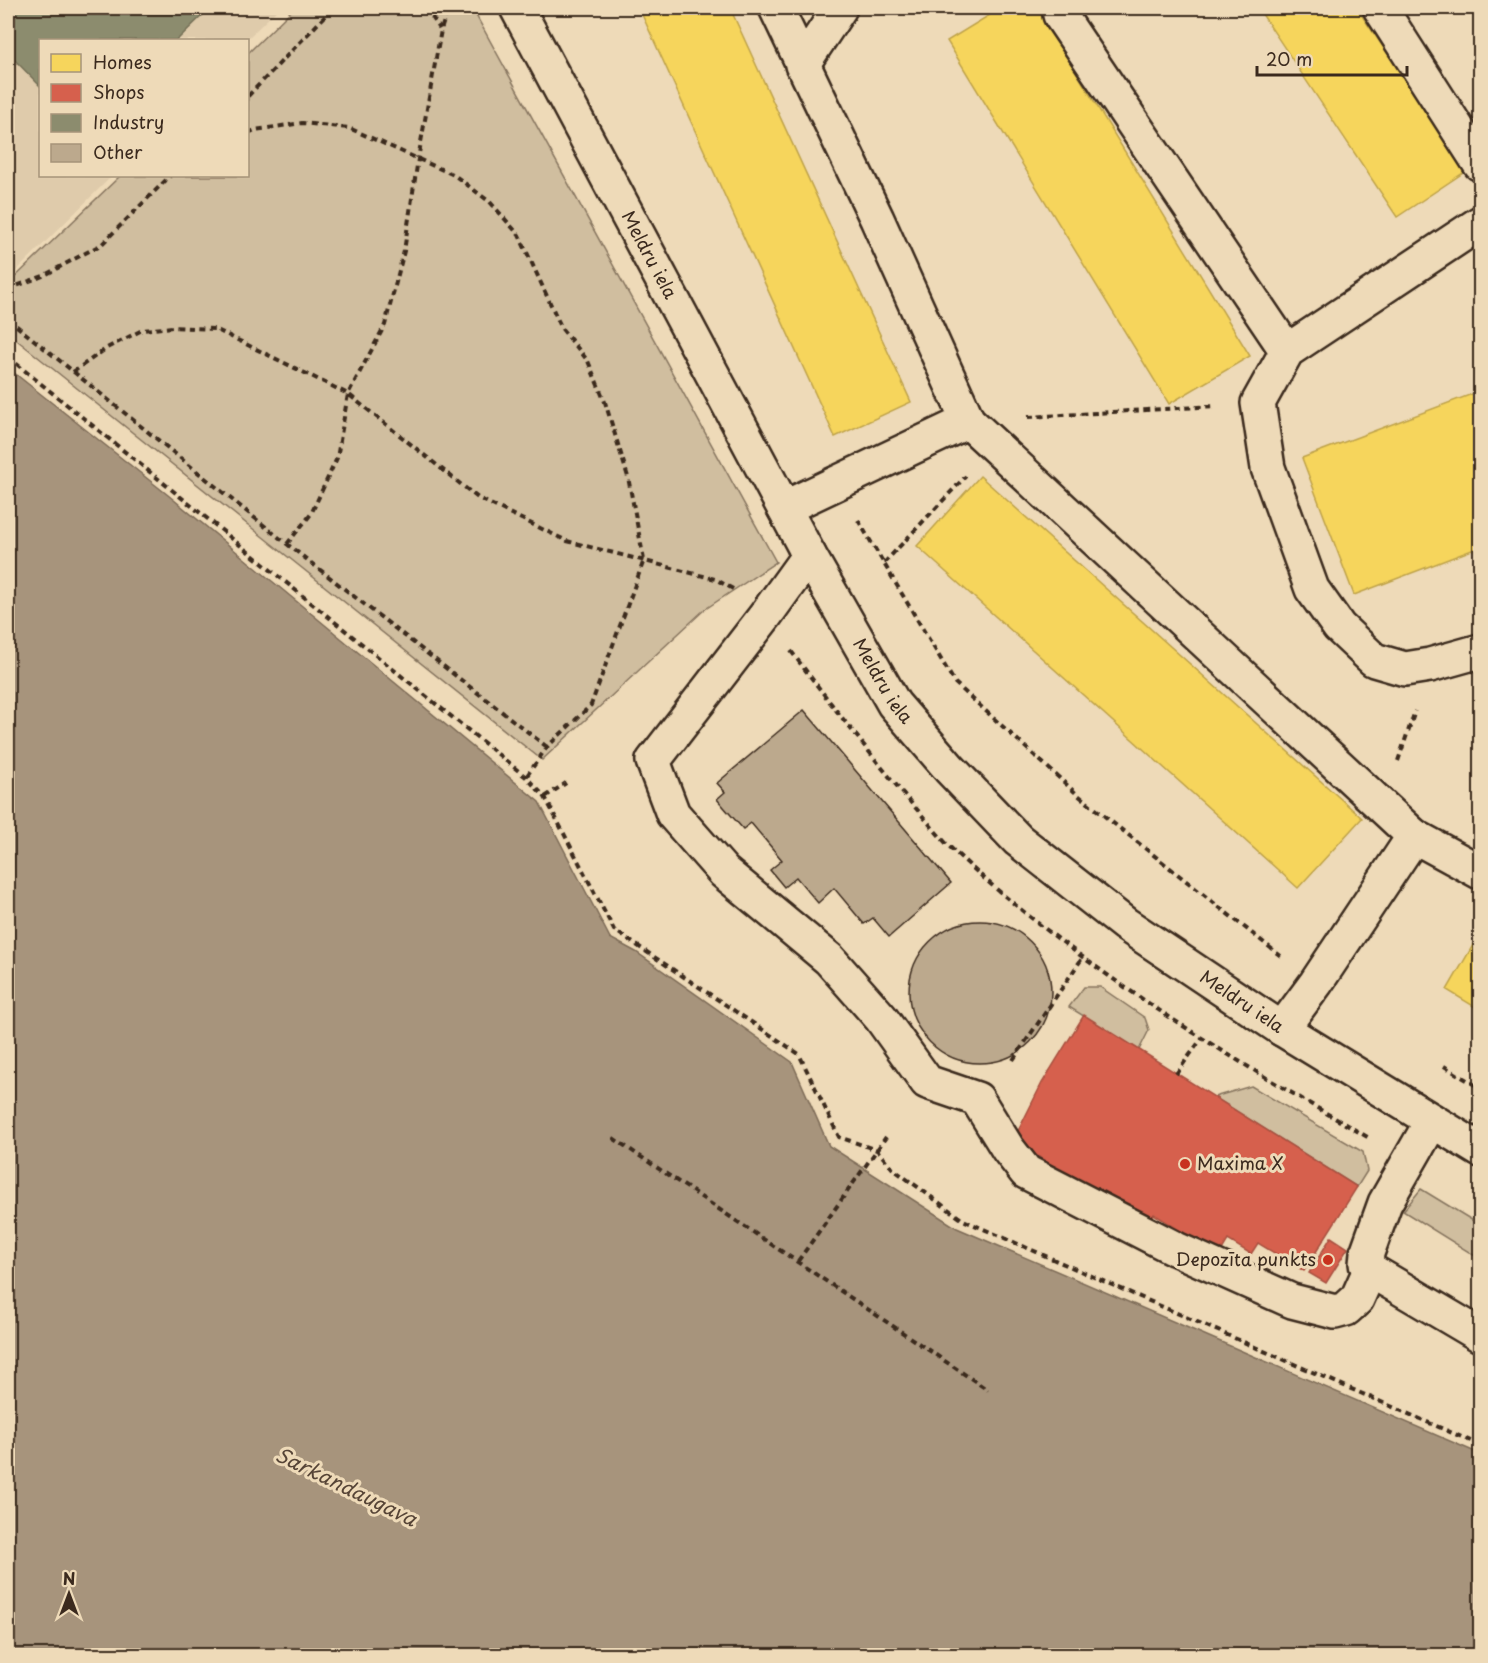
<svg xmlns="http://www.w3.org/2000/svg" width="1488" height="1663" viewBox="0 0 1488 1663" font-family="'Playpen Sans',sans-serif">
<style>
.built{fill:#dfcbab}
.green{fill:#d0be9f;stroke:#86745e;stroke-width:1.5}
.water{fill:#a7947c;stroke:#7c6a56;stroke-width:1.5}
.homes{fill:#f6d55c;stroke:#bea249;stroke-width:1.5}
.shops{fill:#d6604d;stroke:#a8503f;stroke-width:1.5}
.industry{fill:#8c8c6e;stroke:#746f56;stroke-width:1.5}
.building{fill:#bca98d;stroke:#3b2a1e;stroke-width:1.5}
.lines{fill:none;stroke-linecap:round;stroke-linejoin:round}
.minor-casing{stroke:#3b2a1e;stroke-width:38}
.path{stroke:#3b2a1e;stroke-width:4;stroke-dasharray:6 4.5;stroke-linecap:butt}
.minor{stroke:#eedab8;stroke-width:33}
.poi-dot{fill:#c8321e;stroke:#eedab8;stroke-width:2}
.labels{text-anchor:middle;stroke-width:6;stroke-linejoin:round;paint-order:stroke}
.street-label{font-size:18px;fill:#3b2a1e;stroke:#eedab8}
.poi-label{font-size:18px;fill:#3b2a1e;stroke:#eedab8;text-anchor:start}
.water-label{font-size:20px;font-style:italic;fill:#564436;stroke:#eedab8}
</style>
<rect width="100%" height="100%" fill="#eedab8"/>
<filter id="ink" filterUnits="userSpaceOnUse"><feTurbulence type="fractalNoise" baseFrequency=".0167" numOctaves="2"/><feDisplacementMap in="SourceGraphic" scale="12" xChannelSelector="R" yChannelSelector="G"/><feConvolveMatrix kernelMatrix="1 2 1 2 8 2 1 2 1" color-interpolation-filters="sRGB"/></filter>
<g filter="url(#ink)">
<path class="built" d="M8,8H279L246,40H40V176H112L11,276L8,272Z"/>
<path class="green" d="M294,8H472L776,562L704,610L542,760L8,333V284L120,176H248V53Z
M1084,987H1100L1145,1018L1149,1030L1139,1050L1069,1007Z
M1251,1086L1363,1152L1367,1171L1357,1187L1214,1097Z
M1421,1189L1480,1225V1259L1403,1211Z"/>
<path class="water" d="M8,368L168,495L539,802L610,938L636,952L792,1062L829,1146L957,1228L1480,1454V1655H8Z"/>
<path class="homes" d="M639,8H730L911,402L835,437Z
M1001,8H1037L1250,356L1169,404L947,41Z
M1258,8H1368L1360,13L1425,109L1433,104L1446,123L1437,128L1466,171L1397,217Z
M1480,391V547L1354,595L1302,458Z
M980,476L1362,818L1298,888L917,546Z
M1480,933V1010L1447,990Z"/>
<path class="shops" d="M1084,1015L1357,1187L1304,1271L1258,1243L1251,1254L1228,1240L1219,1255L1154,1214L1147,1224L1013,1141L1042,1083Z
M1331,1237L1348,1248L1326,1283L1309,1273Z"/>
<path class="industry" d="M8,8H210L177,40H40V86L8,53Z"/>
<path class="building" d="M804,710L951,883L889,937L873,918L864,924L834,888L818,903L796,877L784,887L770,870L782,860L751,823L743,829L717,799L725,792L717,783Z
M909 992a71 71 0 1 1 142 0a71 71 0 1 1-142 0Z"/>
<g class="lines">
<g class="minor-casing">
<g id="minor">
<path id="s1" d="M517,8L809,555L894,704L950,769L1018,840L1125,924L1282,1029L1480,1150"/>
<path d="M776,8L877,219L968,421L1414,836"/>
<path d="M1380,8L1480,164"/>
<path d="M1060,15L1287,351"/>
<path d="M802,65L840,8"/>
<path d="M1480,223L1287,351L1258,403L1268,468L1312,589L1339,627L1374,660L1405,669L1430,665L1480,651"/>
<path d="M784,508L968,421"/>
<path d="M809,555L765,616L653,761L673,814L724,872L829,959L881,1018L927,1082L977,1099L1008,1149L1026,1172L1176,1249L1292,1301L1335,1312L1346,1309L1357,1299L1370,1270"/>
<path d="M1282,1029L1316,983L1414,836L1480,872"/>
<path d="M1432,1121L1385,1203L1367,1253L1366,1264L1370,1270L1480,1335"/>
</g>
</g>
<path class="path" d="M426,8L440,29
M248,96L333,8
M248,133L255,130L302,123L349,128L454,175L490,202L519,235L562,329L588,361L605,402L628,477L644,560L591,705L547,747L526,777
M8,289L43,276L102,244L170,176
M8,319L287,544L547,747
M8,357L526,777L545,797L614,930L799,1054L839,1137L877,1150L893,1169L963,1220L1480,1445
M73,372L107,348L142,330L173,327L215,329L348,394L478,498L567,541L715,579L733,589
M1028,417L1215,406
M858,520L955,683L1078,795L1282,957
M287,544L311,514L337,458L348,394L385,325L404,251L418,159L441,30L448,8
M884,563L966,476
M791,651C830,703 870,754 912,804C926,819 939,837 954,851C1075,965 1228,1057 1371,1139
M1398,761L1415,711
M545,797L566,783
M1013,1060L1083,957
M1444,1066L1480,1088
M1176,1074L1202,1038
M613,1138L988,1390
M798,1261L886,1137"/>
<use href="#minor" class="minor"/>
</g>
</g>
<g class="poi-dot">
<circle cx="1185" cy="1164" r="6"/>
<circle cx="1328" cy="1260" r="6"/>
</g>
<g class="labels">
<g class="street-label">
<text dy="6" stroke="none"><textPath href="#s1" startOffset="280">Meldru iela</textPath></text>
<text dy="6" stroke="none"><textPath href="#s1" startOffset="766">Meldru iela</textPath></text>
<text dy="6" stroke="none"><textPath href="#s1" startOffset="1252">Meldru iela</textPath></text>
</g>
<g class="poi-label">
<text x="1197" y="1170">Maxima X</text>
<text x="1316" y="1266" text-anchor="end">Depozīta punkts</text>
</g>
<g class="water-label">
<text transform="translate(346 1487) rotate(26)" y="7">Sarkandaugava</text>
</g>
</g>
<rect width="1488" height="1663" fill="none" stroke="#eedab8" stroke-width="30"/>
<rect x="15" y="15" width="1458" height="1633" fill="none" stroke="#3b2a1e" stroke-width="2" filter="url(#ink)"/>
<rect x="39" y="39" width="210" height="138" fill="#eedab8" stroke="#a6947a" stroke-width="1.5"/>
<rect x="51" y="54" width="30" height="18" fill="#f6d55c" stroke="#a6947a" stroke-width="1.5"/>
<text x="93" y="69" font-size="18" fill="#3b2a1e">Homes</text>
<rect x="51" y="84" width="30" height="18" fill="#d6604d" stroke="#a6947a" stroke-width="1.5"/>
<text x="93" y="99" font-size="18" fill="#3b2a1e">Shops</text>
<rect x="51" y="114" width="30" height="18" fill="#8c8c6e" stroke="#a6947a" stroke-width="1.5"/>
<text x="93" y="129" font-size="18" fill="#3b2a1e">Industry</text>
<rect x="51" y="144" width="30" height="18" fill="#bca98d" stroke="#a6947a" stroke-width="1.5"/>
<text x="93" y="159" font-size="18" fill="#3b2a1e">Other</text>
<g transform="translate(69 1594)" stroke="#eedab8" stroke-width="4.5" paint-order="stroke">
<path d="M0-4.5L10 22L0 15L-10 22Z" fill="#3b2a1e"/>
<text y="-9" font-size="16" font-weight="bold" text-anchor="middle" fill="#3b2a1e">N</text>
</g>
<path d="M1257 66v9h150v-9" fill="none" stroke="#3b2a1e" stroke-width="3"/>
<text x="1266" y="66" font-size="18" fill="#3b2a1e" stroke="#eedab8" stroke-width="4.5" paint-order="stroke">20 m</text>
</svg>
